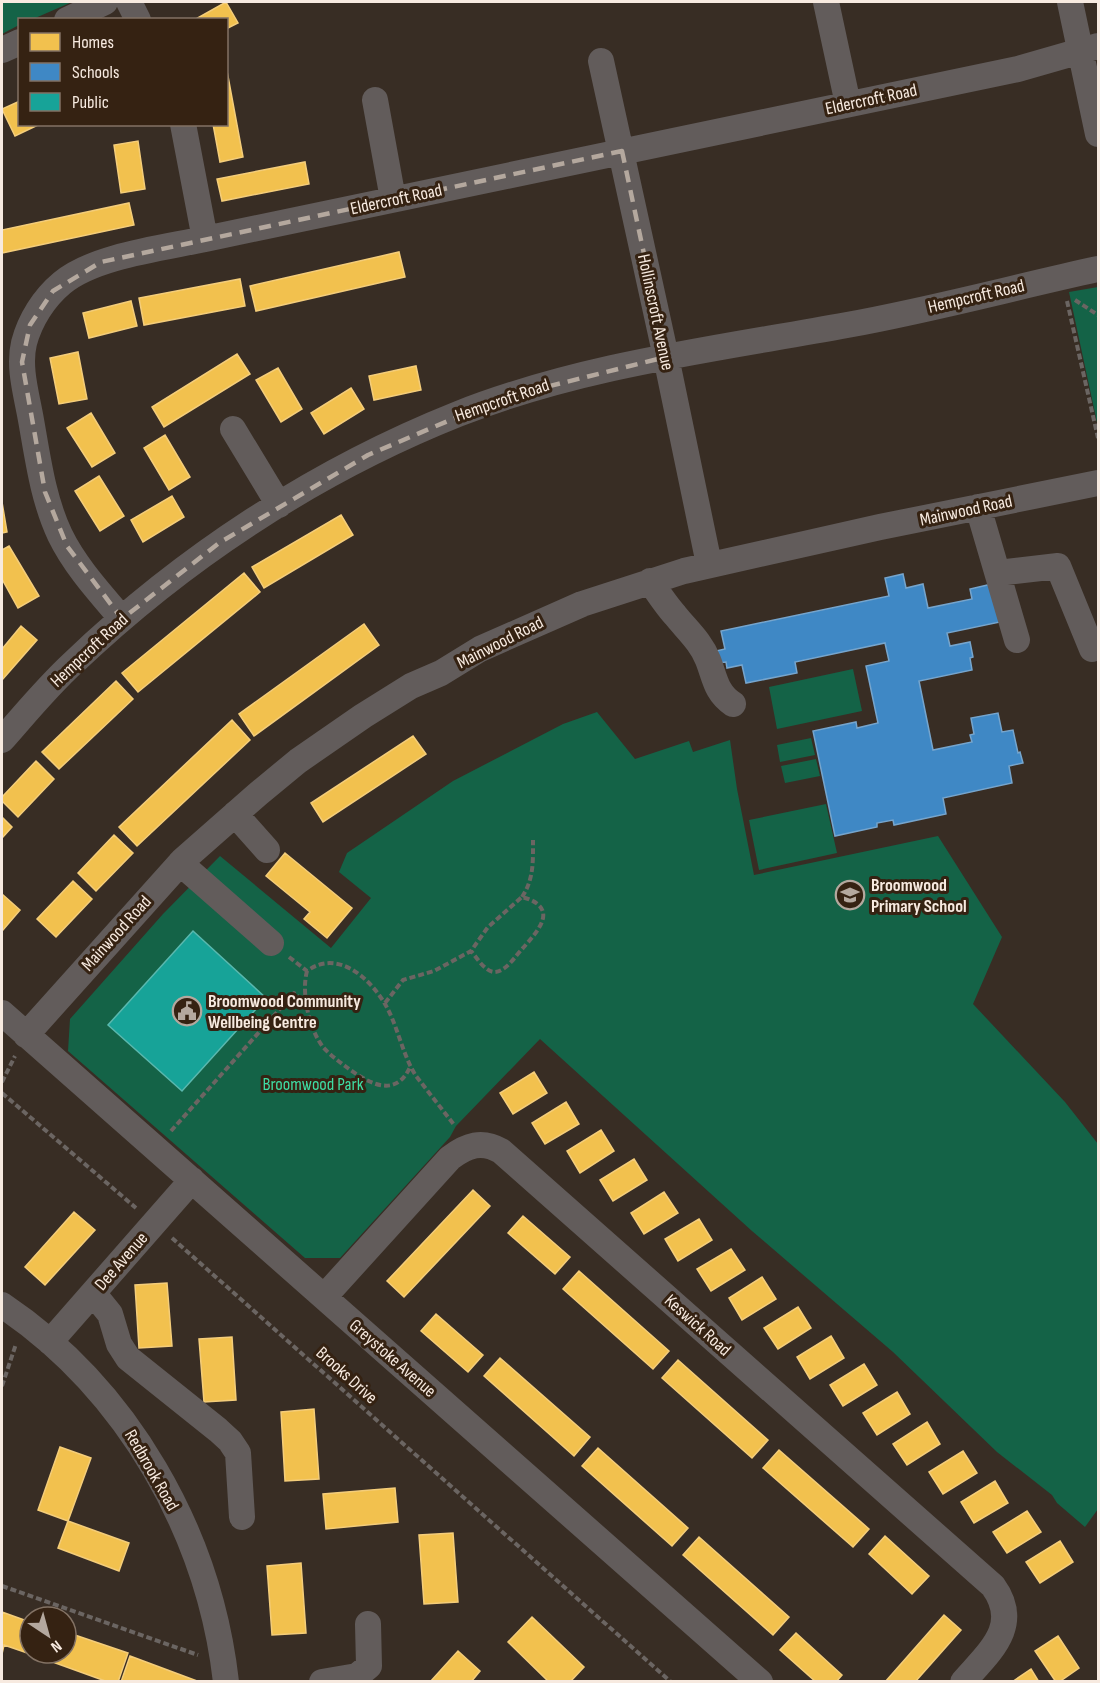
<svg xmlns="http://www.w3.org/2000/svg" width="1100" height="1683" viewBox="0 0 1100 1683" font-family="'Sofia Sans Condensed',sans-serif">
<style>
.green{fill:#146347}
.homes{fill:#f2c14e;stroke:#f4cd7a;stroke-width:1.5}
.schools{fill:#3f88c5;stroke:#76a5cd;stroke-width:1.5}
.public{fill:#17a398;stroke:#5ab8ae;stroke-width:1.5}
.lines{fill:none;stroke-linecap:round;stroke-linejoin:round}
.path{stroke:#6b6562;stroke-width:4;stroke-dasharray:6 3;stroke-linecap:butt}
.minor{stroke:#625c5b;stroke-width:26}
.marked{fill:none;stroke:#b4a89e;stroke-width:4.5;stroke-dasharray:12 8;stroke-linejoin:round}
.labels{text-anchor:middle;stroke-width:6;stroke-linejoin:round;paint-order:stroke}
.street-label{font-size:18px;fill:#f7eae0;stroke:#352212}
.poi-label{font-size:18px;font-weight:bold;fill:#f7eae0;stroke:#352212;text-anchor:start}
.park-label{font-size:18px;fill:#3edda4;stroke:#352212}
</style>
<rect width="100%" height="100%" fill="#382d24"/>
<path class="green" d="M2,2H72L33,19L20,20L19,25L2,34Z
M1098,287V427L1069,292Z
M853,669L862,711L777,729L769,687Z
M597,712L635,759L689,741L693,752L730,740L737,789L754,875L938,836L1002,937L973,1004L1065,1102L1098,1144V1509L1085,1527L1057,1503L1052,1495L997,1452L893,1352L752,1231L540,1039L456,1126L450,1137L340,1258H305L68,1051L70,1019L163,914L220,856L331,948L371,898L339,872L347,853L453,781L563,724Z
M811,738L815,755L780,762L777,745Z
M816,759L820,776L785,783L781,766Z
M826,804L837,853L759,870L749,820Z"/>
<path class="homes" d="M226,2L238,23L226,29V20H194Z
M227,71L243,157L220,162L213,124H226Z
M20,101V124H40L15,136L2,109Z
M138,141L145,189L121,193L114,145Z
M305,162L309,184L222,201L217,179Z
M129,203L134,225L2,253V230Z
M399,252L405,277L256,311L250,286Z
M240,279L245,306L144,325L139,298Z
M131,301L137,326L89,338L83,313Z
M78,352L87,399L59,404L50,358Z
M237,354L250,374L164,427L152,407Z
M416,366L421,390L374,400L369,376Z
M278,368L302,409L281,422L256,380Z
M351,388L364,409L324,434L311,413Z
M91,413L115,453L92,467L67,428Z
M165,435L190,477L169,490L144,448Z
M99,476L124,516L100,531L75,491Z
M172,496L184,517L143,542L131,520Z
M2,502L7,532L2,533Z
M341,515L353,535L264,588L252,567Z
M9,546L39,596L18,608L2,579V550Z
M244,573L260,592L138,692L122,673Z
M364,624L379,645L254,736L239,714Z
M21,626L37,640L2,680V649Z
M116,681L133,699L59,769L42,752Z
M232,720L250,740L137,846L119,827Z
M413,736L426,754L323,822L311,803Z
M36,761L54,779L18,817L2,801V797Z
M2,817L12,827L2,838Z
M114,835L133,853L96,891L78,873Z
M285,853L352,908L327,938L304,919L310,912L266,876Z
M73,881L92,899L56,937L37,919Z
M2,894L20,910L3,930L2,929Z
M534,1072L547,1093L513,1114L500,1093Z
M566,1102L579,1124L545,1144L532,1123Z
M601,1130L614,1151L580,1173L567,1151Z
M634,1159L647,1180L613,1201L600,1180Z
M473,1190L490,1206L404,1297L387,1281Z
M664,1192L678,1213L644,1234L631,1213Z
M74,1212L95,1230L45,1285L25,1267Z
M523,1216L570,1257L555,1274L508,1233Z
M699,1219L712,1240L678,1261L665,1239Z
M731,1249L745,1270L711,1291L697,1269Z
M579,1271L669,1351L653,1369L563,1289Z
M762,1277L776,1299L742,1320L729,1298Z
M167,1283L172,1346L139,1348L135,1285Z
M798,1307L811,1328L778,1349L764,1328Z
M436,1314L483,1355L468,1372L421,1331Z
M831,1336L844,1358L810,1379L797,1357Z
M232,1337L236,1400L204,1402L199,1339Z
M500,1358L590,1437L574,1456L484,1376Z
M678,1360L768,1440L752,1458L662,1378Z
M864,1364L877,1385L843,1406L830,1385Z
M897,1392L910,1414L877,1435L863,1413Z
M314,1409L319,1479L285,1481L281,1412Z
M927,1422L940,1444L907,1465L893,1444Z
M60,1447L91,1458L68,1521L38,1510Z
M598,1448L688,1528L672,1546L582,1466Z
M779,1450L869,1529L853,1547L763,1468Z
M963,1451L977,1473L943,1494L929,1472Z
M995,1481L1008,1503L974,1523L961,1502Z
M395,1488L398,1522L326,1529L323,1494Z
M1027,1511L1041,1532L1007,1553L993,1532Z
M68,1521L129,1543L119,1571L58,1548Z
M453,1533L458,1602L424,1604L419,1535Z
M885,1536L929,1576L912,1594L869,1554Z
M699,1537L789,1617L773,1635L683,1555Z
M1060,1541L1073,1562L1040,1583L1026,1562Z
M301,1563L306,1633L272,1635L267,1566Z
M2,1612L30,1622V1653H40L39,1657L4,1645L2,1654Z
M944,1615L961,1630L915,1682H885Z
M532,1617L584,1667L570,1682H549L508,1642Z
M66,1632L128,1653L118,1682H108L50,1661L53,1653H66Z
M796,1633L842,1675L836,1682H816L780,1650Z
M1058,1636L1079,1668L1059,1682H1056L1035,1651Z
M458,1651L480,1671L471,1682H430Z
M130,1656L197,1681L121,1682Z
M1031,1669L1039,1682H1012Z"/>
<path class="schools" d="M903,574L906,588L923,584L928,608L972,599L970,589L992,584L1000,622L947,633L950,646L970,642L973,657L970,658L972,670L919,681L933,750L972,742L970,735L974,734L971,718L998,713L1002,732L1013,730L1018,753L1020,752L1023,763L1009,766L1012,783L943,798L946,814L894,825L893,820L877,823V827L835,836L813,731L856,722L857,728L878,723L866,666L889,661L885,643L795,662L797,673L746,683L742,665L727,668L726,662L718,663L716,651L725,649L721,631L889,596L885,578Z"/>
<path class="public" d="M193,931L266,998L182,1091L108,1025Z"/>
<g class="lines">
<path class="path" d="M1075,300L1098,315
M1067,301L1098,438
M522,897C534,879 533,861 533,840
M289,957L307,971C337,949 369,977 385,1004C398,1026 402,1054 416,1076L455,1126
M307,971C301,993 309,1029 323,1047C329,1054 337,1060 345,1066C365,1081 395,1101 410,1067
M385,1003L403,980L434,971L471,951L488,927L522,897C559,907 540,929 523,948C516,955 507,971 495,972C485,972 477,958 471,951
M2,1082L15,1056
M2,1093L136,1208
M171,1131L294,993L308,1005
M172,1238L671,1682
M2,1386L16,1344
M2,1586L198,1655"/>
<path class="minor" d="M129,2L138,20
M826,2L848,104
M1070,2L1098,134
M67,20L105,2
M2,50L20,42
M601,61L666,357L709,564
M375,100L393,199
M183,124L205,239
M233,429L279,505
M978,507L1017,640
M998,573L1058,566L1092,649
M650,581C658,593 666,605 675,615C687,630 701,642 708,660C715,678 716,693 733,704
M122,619C100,593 75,566 60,535C43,499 38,459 31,420C27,396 18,368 24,343C30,320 44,298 62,283C94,256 163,248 205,239L1018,69L1098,46
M2,740C25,714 47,687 73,663C183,558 315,471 458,414C582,365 716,349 847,325C931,310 1015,287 1098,269
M235,814L267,850
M180,863L271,943
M2,1013L760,1682
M26,1035L183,860L258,794L298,761L363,716L411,686L441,673L480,649L582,604L684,571L880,527L1098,483
M93,1293L110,1314L119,1344L128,1358L218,1430L230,1441L238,1453L242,1517
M324,1297L450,1158C467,1145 482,1140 501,1151L993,1586C1022,1626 989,1652 963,1682
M2,1305C127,1389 209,1532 226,1682
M50,1342L192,1180
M322,1682L357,1676L369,1666L368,1624"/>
</g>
<path class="marked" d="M622,151L666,357L502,398L368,455L219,543L122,619L67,546L45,492L22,362L30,325L53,291L101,262Z"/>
<defs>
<g id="school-ring" transform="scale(1.5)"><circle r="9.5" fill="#352212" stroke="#b4a89e" stroke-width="1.5"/><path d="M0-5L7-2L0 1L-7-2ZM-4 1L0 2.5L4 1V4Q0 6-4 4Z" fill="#b4a89e"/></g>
<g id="civic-ring" transform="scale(1.5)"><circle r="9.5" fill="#352212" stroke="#b4a89e" stroke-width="1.5"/><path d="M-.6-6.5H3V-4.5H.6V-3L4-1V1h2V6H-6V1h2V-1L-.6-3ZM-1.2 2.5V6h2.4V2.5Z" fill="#b4a89e"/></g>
</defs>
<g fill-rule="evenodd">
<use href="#school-ring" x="850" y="895"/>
<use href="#civic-ring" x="187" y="1011"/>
</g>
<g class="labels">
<g class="street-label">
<text transform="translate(871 99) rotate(-12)" y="6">Eldercroft Road</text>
<text transform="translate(396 199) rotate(-12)" y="6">Eldercroft Road</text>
<text transform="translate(976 296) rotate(-13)" y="6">Hempcroft Road</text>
<text transform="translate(656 312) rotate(78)" y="6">Hollinscroft Avenue</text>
<text transform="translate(502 400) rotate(-19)" y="6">Hempcroft Road</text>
<text transform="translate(966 510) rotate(-12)" y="6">Mainwood Road</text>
<text transform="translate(500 642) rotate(-27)" y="6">Mainwood Road</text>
<text transform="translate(89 650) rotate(-43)" y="6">Hempcroft Road</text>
<text transform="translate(116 933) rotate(-48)" y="6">Mainwood Road</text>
<text transform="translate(121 1261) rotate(-49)" y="6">Dee Avenue</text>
<text transform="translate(698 1325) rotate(42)" y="6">Keswick Road</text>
<text transform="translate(393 1358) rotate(41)" y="6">Greystoke Avenue</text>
<text transform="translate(347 1375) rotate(42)" y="6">Brooks Drive</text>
<text transform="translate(152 1470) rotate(60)" y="6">Redbrook Road</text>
</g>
<g class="poi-label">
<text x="871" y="891">Broomwood<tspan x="871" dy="21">Primary School</tspan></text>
<text x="208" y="1007">Broomwood Community<tspan x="208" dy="21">Wellbeing Centre</tspan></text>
</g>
<g class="park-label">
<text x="313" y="1090">Broomwood Park</text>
</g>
</g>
<rect width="1100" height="1683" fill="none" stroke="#f7eae0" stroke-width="6"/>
<rect x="18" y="18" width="210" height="108" fill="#352212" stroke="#837264" stroke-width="1.5"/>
<rect x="30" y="33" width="30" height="18" fill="#f2c14e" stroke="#837264" stroke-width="1.5"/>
<text x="72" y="48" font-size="18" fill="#f7eae0">Homes</text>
<rect x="30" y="63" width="30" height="18" fill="#3f88c5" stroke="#837264" stroke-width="1.5"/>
<text x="72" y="78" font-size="18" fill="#f7eae0">Schools</text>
<rect x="30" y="93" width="30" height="18" fill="#17a398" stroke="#837264" stroke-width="1.5"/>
<text x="72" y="108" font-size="18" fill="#f7eae0">Public</text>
<g transform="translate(48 1635) rotate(144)"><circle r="28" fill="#352212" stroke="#837264" stroke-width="1.5"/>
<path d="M0-4.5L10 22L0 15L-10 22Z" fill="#b4a89e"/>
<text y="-9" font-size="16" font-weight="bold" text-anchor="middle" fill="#f7eae0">N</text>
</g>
</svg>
